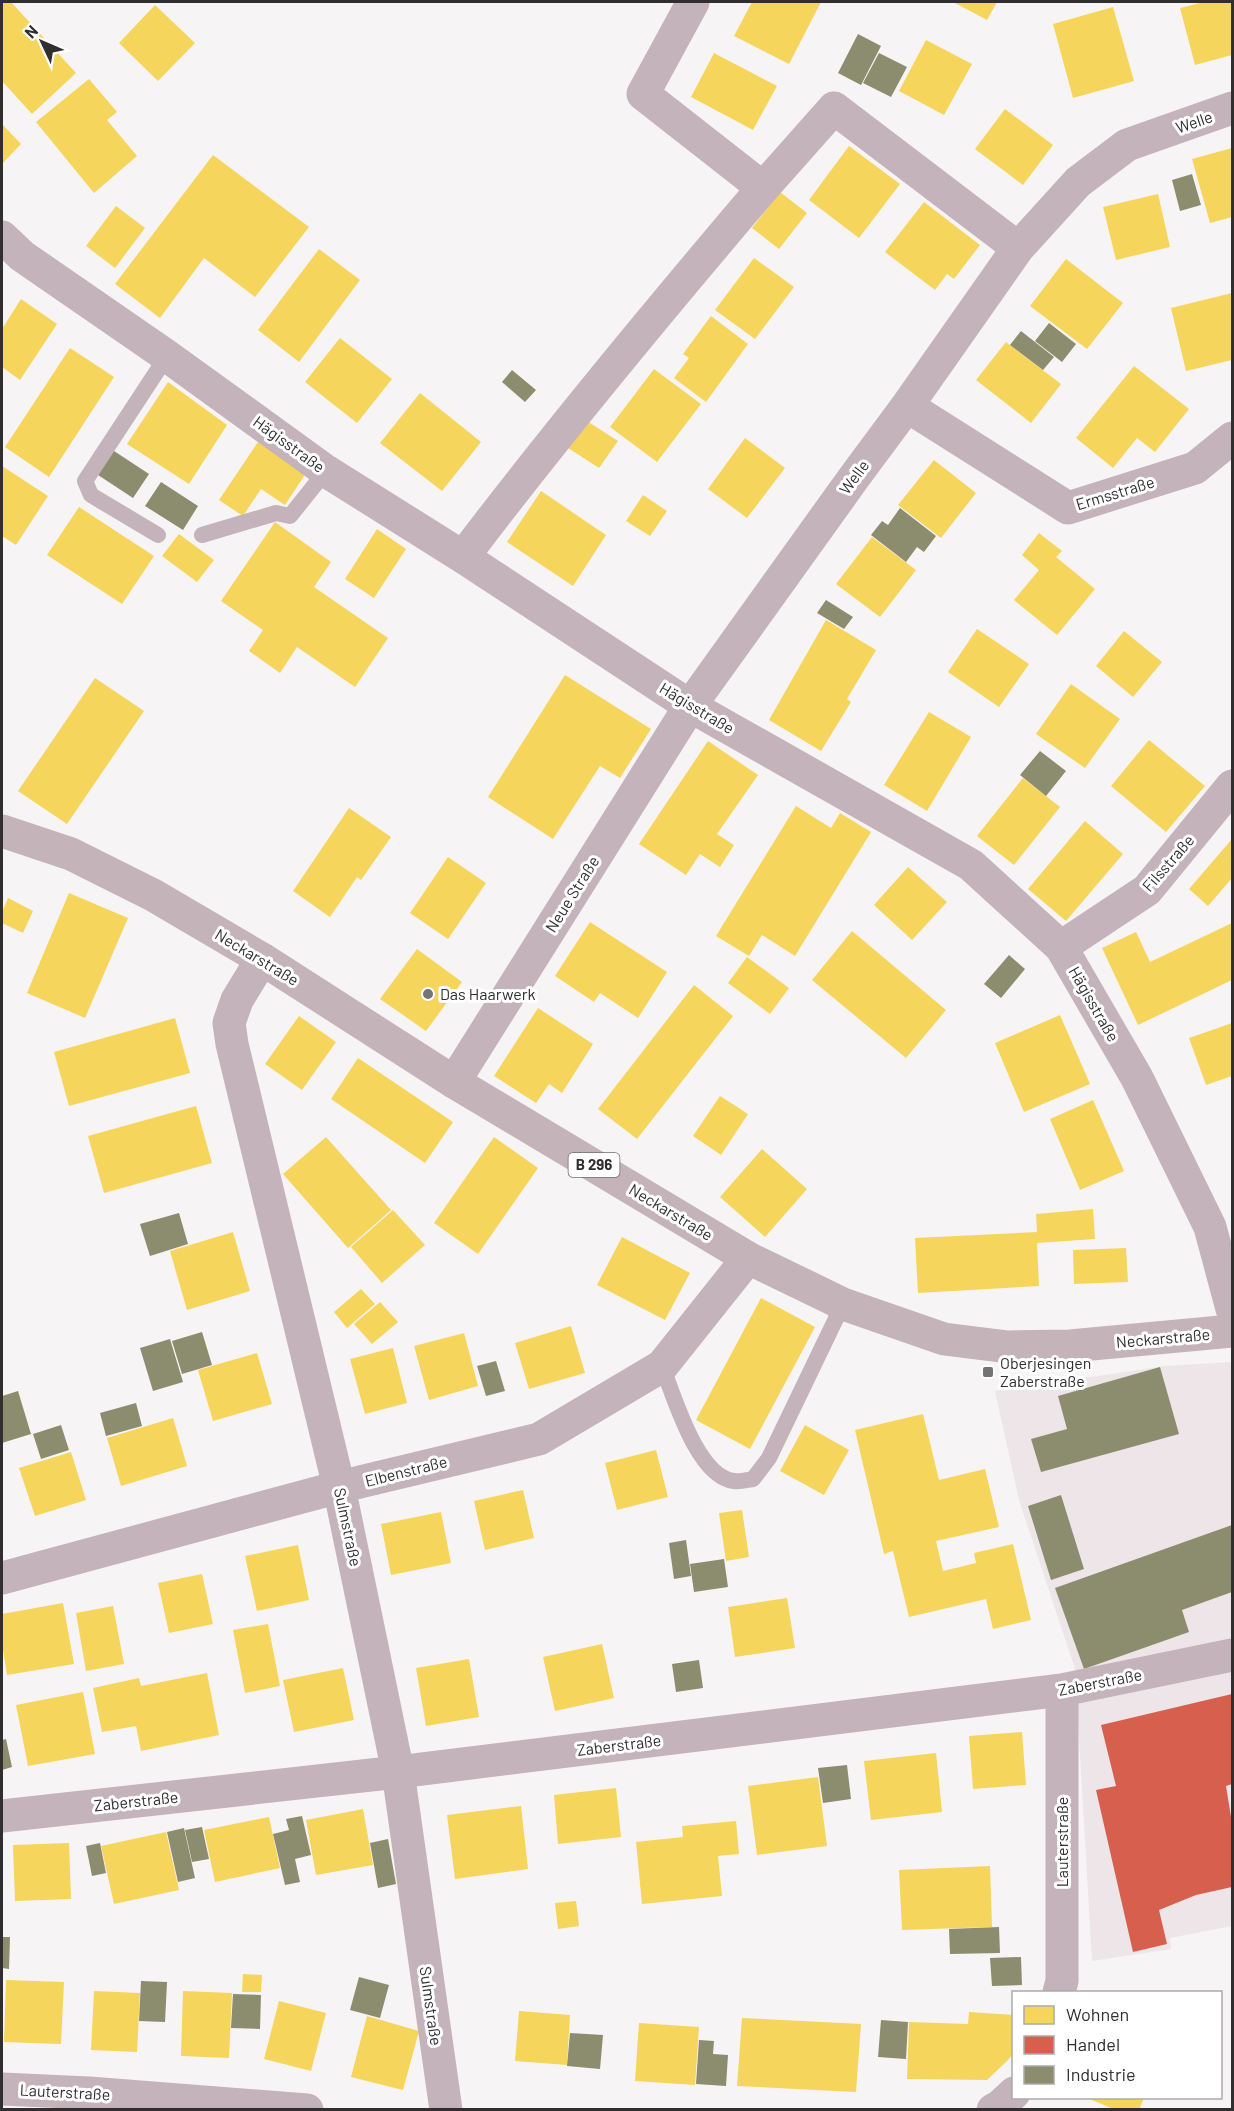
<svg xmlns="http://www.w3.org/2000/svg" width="1234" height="2111" viewBox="0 0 1234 2111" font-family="Barlow,sans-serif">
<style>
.built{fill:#ede5e8}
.homes{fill:#f6d55c}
.shops{fill:#d6604d}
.industry{fill:#8c8c6e}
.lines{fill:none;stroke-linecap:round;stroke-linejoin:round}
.service{stroke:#c4b3ba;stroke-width:16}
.minor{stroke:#c4b3ba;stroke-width:33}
.primary{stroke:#c5b3ba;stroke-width:33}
.poi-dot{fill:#767374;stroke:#fff;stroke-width:2}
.labels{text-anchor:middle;stroke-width:6;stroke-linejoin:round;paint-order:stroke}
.shield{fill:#fff;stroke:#6e6d6d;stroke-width:1.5}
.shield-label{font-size:15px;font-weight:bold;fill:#302e2e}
.street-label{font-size:16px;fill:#302e2e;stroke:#fff}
.poi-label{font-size:16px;fill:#302e2e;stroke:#fff;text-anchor:start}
</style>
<rect width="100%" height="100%" fill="#f7f4f5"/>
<path class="built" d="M1232,1362V1926L1170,1938L1171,1949L1092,1961L1075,1669L1019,1500L995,1391L1165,1366Z"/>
<path class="homes" d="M3,2H11L76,73L32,114L2,81Z
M752,2H821L789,64L734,36Z
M953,2H997L987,20Z
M1204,2H1232V55L1195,65L1180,8Z
M155,5L195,43L158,81L119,43Z
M1113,7L1134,81L1073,98L1053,24Z
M926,40L972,64L944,115L899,91Z
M714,53L777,86L753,130L691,97Z
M89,79L117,112L107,120L137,156L94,193L36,122Z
M1005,109L1053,145L1023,185L975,149Z
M2,124L21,144L2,164Z
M849,146L900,184L859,238L809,200Z
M1232,148V217L1210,223L1192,159Z
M213,155L309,227L255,297L204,258L160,318L115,284Z
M780,192L807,213L779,249L752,228Z
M1158,194L1170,247L1116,260L1103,207Z
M924,202L980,245L954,279L947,274L935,290L885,252Z
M116,206L145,228L115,268L86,246Z
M319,249L360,280L299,362L258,330Z
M754,258L794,287L755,339L715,310Z
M1066,259L1123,303L1087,349L1030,306Z
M1232,293V360L1186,371L1171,308Z
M21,299L57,324L20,380L2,367V329Z
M711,316L748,344L706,402L674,378L689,358L683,354Z
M340,338L392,379L357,423L305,382Z
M1006,342L1061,384L1031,423L976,380Z
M70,348L114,377L49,477L5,447Z
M1134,366L1189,409L1155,452L1137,438L1113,468L1076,438Z
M654,369L701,404L657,462L610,427Z
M168,382L227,425L189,484L127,444Z
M420,393L481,442L442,491L380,443Z
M587,421L618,441L599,468L568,448Z
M745,438L785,468L747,518L708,489Z
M258,442L306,473L285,505L261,489L243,516L219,500Z
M934,460L976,493L941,538L898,505Z
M2,466L48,496L16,545L2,536Z
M541,491L606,535L573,586L507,542Z
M643,495L667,511L650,536L626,521Z
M79,507L154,556L122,604L47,555Z
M275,522L331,562L314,587L388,638L355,687L297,647L280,673L249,651L263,630L221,601Z
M377,529L406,549L374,598L345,579Z
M1039,533L1062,551L1056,557L1095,589L1057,635L1014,600L1039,570L1022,555Z
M179,534L214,560L197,582L162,556Z
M872,537L916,570L880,617L836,584Z
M826,620L876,650L847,699L851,702L821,751L769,720Z
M977,629L1029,664L999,707L948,672Z
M1124,631L1162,662L1133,697L1096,666Z
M565,675L651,729L620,778L600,766L553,839L488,797Z
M95,678L144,711L67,824L18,791Z
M1071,684L1120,719L1085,768L1036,734Z
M929,712L971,737L927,811L884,785Z
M1149,740L1205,786L1166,832L1111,786Z
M708,741L758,775L717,834L734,845L720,867L700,854L686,875L639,844Z
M1023,778L1060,807L1014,865L977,836Z
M796,806L831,828L840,813L871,832L795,956L762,935L749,956L716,936Z
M349,808L391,837L361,880L357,877L330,917L293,891Z
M1085,821L1123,854L1066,921L1028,889Z
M1232,839V878L1208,906L1189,889Z
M448,857L486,883L448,939L410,913Z
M908,867L947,902L912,940L874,905Z
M69,893L128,918L85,1018L27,993Z
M8,898L33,911L23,933L2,923V912Z
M590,922L667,972L638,1018L600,993L594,1002L555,976Z
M1232,923V980L1138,1025L1102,948L1136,932L1150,962Z
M852,931L946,1010L906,1058L812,980Z
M417,949L462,982L426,1031L380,999Z
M747,957L789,988L770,1014L728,983Z
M694,985L733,1016L637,1139L598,1109Z
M538,1008L593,1044L562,1093L549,1084L536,1103L494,1076Z
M1060,1015L1090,1084L1024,1112L995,1043Z
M299,1016L336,1042L302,1090L265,1064Z
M175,1018L190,1073L69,1106L54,1052Z
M1232,1023V1076L1206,1085L1189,1038Z
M358,1058L453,1122L425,1163L331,1099Z
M720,1096L748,1114L721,1155L693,1136Z
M1093,1100L1124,1171L1080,1190L1050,1119Z
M196,1106L212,1163L104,1193L88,1136Z
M326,1137L391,1210L348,1248L283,1174Z
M494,1137L538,1168L478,1254L434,1223Z
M762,1149L807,1189L765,1237L720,1197Z
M1093,1209L1095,1239L1037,1243L1039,1286L918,1293L915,1238L1037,1232L1036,1214Z
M393,1210L425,1245L382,1283L351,1247Z
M233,1232L250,1291L187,1310L170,1251Z
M622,1237L690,1273L665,1320L597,1285Z
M1126,1248L1128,1282L1074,1284L1073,1250Z
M361,1289L375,1304L347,1328L334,1312Z
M761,1298L815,1327L750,1449L696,1420Z
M380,1302L398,1322L372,1344L354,1324Z
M571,1326L585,1373L529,1389L515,1343Z
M464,1333L478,1386L429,1400L414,1346Z
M393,1348L407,1403L365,1414L350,1359Z
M257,1353L272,1404L213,1421L198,1370Z
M923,1414L939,1480L985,1469L999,1527L936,1541L943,1571L976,1563L974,1553L1013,1544L1031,1620L993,1629L986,1599L909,1617L893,1551L884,1554L855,1430Z
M173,1418L187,1466L121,1486L107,1438Z
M805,1425L849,1450L824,1495L780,1471Z
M656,1450L668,1497L617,1510L605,1463Z
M71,1452L86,1500L35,1516L19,1468Z
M523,1490L534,1538L485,1550L474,1501Z
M742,1510L749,1557L726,1561L719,1513Z
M441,1512L451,1563L391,1575L381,1524Z
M298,1545L309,1600L257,1611L245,1556Z
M202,1574L213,1624L169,1633L158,1583Z
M787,1598L795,1648L735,1657L728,1607Z
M63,1603L74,1664L7,1675L2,1643V1614Z
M113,1606L124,1664L86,1671L76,1613Z
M268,1624L280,1686L245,1693L233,1630Z
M602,1644L614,1698L555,1711L543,1657Z
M469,1659L479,1717L426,1726L416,1668Z
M343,1668L354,1720L294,1732L283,1680Z
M207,1673L219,1735L141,1751L136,1726L102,1732L93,1688L139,1678L141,1686Z
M83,1692L95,1754L28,1766L16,1705Z
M1022,1732L1026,1785L973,1789L969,1736Z
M936,1753L942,1812L871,1820L864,1761Z
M818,1777L827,1846L757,1855L748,1786Z
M616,1788L621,1837L558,1844L554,1795Z
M521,1806L528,1869L455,1879L447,1815Z
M363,1809L373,1865L316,1875L306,1820Z
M269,1817L280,1868L215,1882L204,1830Z
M736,1821L739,1854L718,1856L722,1896L642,1904L636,1842L683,1837L682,1826Z
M166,1832L179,1890L114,1904L101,1846Z
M69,1843L71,1899L15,1901L13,1845Z
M990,1866L992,1927L902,1930L899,1870Z
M576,1901L579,1926L558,1929L555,1903Z
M243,1974L262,1975L261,1992H242Z
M6,1980L64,1982L61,2044L4,2042Z
M94,1991L140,1993L137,2052L91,2050Z
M183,1991L232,1993L229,2058L181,2056Z
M279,2001L326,2013L311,2071L264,2059Z
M519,2011L570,2015L567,2065L515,2061Z
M969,2012L1014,2015V2053L1007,2061L987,2080L907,2079L909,2022L968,2024Z
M367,2016L419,2031L403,2090L351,2077Z
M742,2018L861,2024L856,2092L737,2086Z
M639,2023L699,2027L695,2085L635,2081Z
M1087,2098H1144L1139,2110H1116Z"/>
<path class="shops" d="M1232,1694V1784L1226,1786L1232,1823V1887L1196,1895L1159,1910L1167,1944L1133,1952L1096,1790L1116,1786L1101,1725Z"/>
<path class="industry" d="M858,34L881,46L861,85L838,73Z
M879,53L907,67L891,97L863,83Z
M1192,174L1201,205L1180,211L1172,180Z
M1049,323L1076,344L1062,362L1035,341Z
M1021,331L1054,357L1043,370L1010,345Z
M512,370L536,390L525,402L502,382Z
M111,449L149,474L133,498L95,473Z
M161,482L198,506L183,530L145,506Z
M900,508L936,536L924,552L917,547L906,562L871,535L882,521L888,525Z
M826,600L853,617L844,629L817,613Z
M1040,751L1066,771L1046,796L1020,775Z
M1009,955L1025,969L1001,998L984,984Z
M179,1213L188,1244L150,1256L140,1224Z
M202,1332L212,1365L182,1374L172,1341Z
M170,1339L183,1382L153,1391L140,1348Z
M496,1361L505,1391L486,1396L477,1366Z
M1160,1367L1179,1434L1041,1472L1031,1439L1067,1429L1058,1396Z
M18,1391L31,1434L2,1443V1396Z
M136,1403L142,1426L106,1436L100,1413Z
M61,1425L69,1450L41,1459L33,1434Z
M1061,1495L1084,1569L1051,1580L1028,1506Z
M1232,1525V1592L1182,1610L1189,1632L1084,1669L1055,1588Z
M686,1540L691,1576L674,1579L669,1543Z
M724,1559L728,1587L694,1592L690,1564Z
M699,1660L703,1688L676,1692L672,1664Z
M6,1739L12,1767L2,1770V1740Z
M847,1765L851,1799L823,1803L818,1768Z
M302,1816L311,1855L295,1859L300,1882L285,1885L273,1834L289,1830L286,1819Z
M202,1827L209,1859L192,1862L185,1830Z
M184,1828L195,1878L178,1882L167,1832Z
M388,1839L396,1884L378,1888L370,1843Z
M100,1843L106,1873L92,1876L86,1846Z
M999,1927L1000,1953L950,1954L949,1929Z
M2,1937H10L9,1969L2,1968Z
M1021,1957L1022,1985L992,1986L990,1958Z
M359,1977L389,1985L380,2018L350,2010Z
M141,1981L167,1982L165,2022L139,2021Z
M233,1994L261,1995L260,2029L231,2028Z
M881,2020L908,2022L906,2059L878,2057Z
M570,2033L603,2035L600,2069L567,2066Z
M699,2040L714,2041L713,2054L728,2055L726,2086L696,2084Z"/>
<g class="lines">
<path class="service" d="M158,535L91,495L85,481L167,356
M202,535L276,513L290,516L326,471
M662,1366C674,1396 697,1477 734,1481C740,1482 747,1480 753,1479L769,1458L843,1304"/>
<path class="minor" d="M763,188L834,108L1018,248
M2,237L22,256L167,356L326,471L463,557L690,706L971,865L1061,947L1137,1078L1210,1227L1232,1309
M907,406L1068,508L1195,468L1232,438
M463,557C559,430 660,309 763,188L643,94L693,2
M1061,947L1147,890L1232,786
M262,959L237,1000L229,1023L232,1044L339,1487L398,1772L446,2110
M454,1082L690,706L855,476L907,406L1018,248L1078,182L1127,145L1232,108
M2,1578L339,1487L539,1439L662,1366L748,1258
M2,1816L398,1772L1062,1690L1232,1655
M1059,1992L1062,1981V1690
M2,2089L89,2093L307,2110
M993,2110L1000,2106L1014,2093"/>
<path class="primary" d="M2,831L71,854L153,895L262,959L454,1082L748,1258L843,1304L944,1339L1008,1347L1070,1346L1232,1331"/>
</g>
<g class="poi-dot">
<circle cx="428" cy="994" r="6"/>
<rect x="982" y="1366" width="12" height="12" rx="3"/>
</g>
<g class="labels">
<rect class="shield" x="568.5" y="1153" width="51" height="24" rx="4.5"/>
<g class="shield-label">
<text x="594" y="1170">B 296</text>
</g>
<g class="street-label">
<text transform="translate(1194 122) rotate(-19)" y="6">Welle</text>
<text transform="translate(289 444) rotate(36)" y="6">Hägisstraße</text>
<text transform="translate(854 477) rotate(-54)" y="6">Welle</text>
<text transform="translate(1115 493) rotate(-17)" y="6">Ermsstraße</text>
<text transform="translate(697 708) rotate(31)" y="6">Hägisstraße</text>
<text transform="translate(1168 863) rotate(-49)" y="6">Filsstraße</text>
<text transform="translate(572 894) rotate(-58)" y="6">Neue Straße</text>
<text transform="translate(257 957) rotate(31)" y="6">Neckarstraße</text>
<text transform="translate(1094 1004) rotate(60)" y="6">Hägisstraße</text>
<text transform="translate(671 1212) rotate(31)" y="6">Neckarstraße</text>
<text transform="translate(1163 1338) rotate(-5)" y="6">Neckarstraße</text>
<text transform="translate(406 1471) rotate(-14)" y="6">Elbenstraße</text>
<text transform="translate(348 1527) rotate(78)" y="6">Sulmstraße</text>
<text transform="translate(1100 1682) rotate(-11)" y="6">Zaberstraße</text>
<text transform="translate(619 1745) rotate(-7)" y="6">Zaberstraße</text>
<text transform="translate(136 1801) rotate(-6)" y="6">Zaberstraße</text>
<text transform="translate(1062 1842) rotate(-90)" y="6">Lauterstraße</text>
<text transform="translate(431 2006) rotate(82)" y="6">Sulmstraße</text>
<text transform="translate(65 2092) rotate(3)" y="6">Lauterstraße</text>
</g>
<g class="poi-label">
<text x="440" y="1000">Das Haarwerk</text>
<text x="1000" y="1369">Oberjesingen<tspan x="1000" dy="18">Zaberstraße</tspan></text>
</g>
</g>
<rect width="1234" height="2111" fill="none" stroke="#302e2e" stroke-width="6"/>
<rect x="1012" y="1991" width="210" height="108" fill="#ffffff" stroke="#acabab" stroke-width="1.5"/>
<rect x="1024" y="2006" width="30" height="18" fill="#f6d55c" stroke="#acabab" stroke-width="1.5"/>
<text x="1066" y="2021" font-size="18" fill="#302e2e">Wohnen</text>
<rect x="1024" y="2036" width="30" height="18" fill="#d6604d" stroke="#acabab" stroke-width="1.5"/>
<text x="1066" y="2051" font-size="18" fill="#302e2e">Handel</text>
<rect x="1024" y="2066" width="30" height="18" fill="#8c8c6e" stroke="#acabab" stroke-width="1.5"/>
<text x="1066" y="2081" font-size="18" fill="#302e2e">Industrie</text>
<g transform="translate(42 42) rotate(314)" stroke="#ffffff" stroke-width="4.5" paint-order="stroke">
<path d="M0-4.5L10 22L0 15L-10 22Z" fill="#302e2e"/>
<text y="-9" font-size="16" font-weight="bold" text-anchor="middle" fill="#302e2e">N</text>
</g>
</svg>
